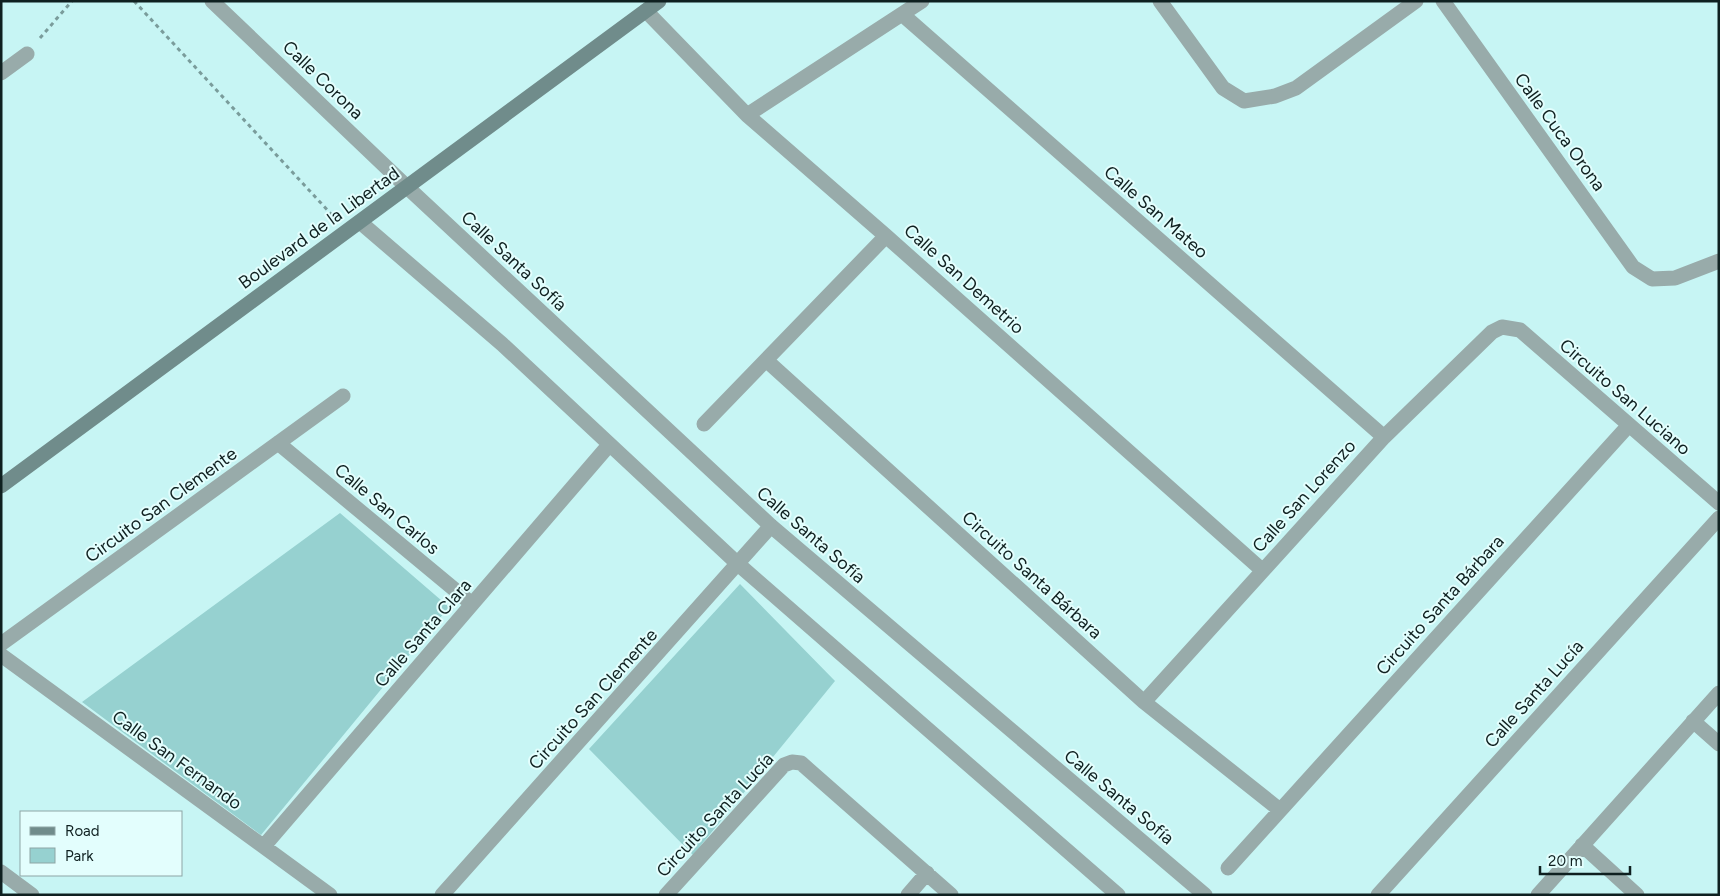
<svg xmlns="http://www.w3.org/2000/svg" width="1720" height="896" viewBox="0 0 1720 896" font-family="Figtree,sans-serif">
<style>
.green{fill:#96d1d0}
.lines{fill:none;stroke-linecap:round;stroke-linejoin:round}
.path{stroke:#7a9c9b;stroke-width:3;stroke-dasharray:4 4;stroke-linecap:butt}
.street{stroke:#98abaa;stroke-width:15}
.secondary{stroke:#708c8b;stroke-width:15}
.labels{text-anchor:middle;stroke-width:4;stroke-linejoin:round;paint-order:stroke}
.street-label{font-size:18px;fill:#0f2020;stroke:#e3fefd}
</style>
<rect width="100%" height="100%" fill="#c7f5f4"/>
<path class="green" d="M340,513L449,607L261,835L82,702Z
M740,584L835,681L693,855L589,749Z"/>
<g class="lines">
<path class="path" d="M134,1L332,215
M40,38L72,1"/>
<path class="street" d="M212,1L407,187L771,526L1205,895
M1160,1L1223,88L1244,101L1275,96L1296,88L1416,1
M1443,1L1633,267L1652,279L1675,278L1719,261
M646,11L747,115L886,236L1262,570
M903,15L1384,437
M1,73L27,54
M747,115L922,1
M360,222L502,344L738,564L1118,895
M766,360L1144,702L1280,810
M704,424L886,236
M278,443L472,604
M1,644L343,396
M1,655L330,895
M1144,702L1384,437L1492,332L1502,327L1520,330L1719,503
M1693,721L1719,744
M1582,845L1637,895
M264,846L609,445
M1228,868L1629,425
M1,872L32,895
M442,895L771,526
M666,895L784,765L792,762L801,763L951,895
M908,895L927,873
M1378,895L1719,518
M1538,895L1719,693"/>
<path class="secondary" d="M1,486L659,1"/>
</g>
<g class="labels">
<g class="street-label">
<text transform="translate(323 80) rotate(44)" y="6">Calle Corona</text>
<text transform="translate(1560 132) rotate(54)" y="6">Calle Cuca Orona</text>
<text transform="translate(1156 212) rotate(41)" y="6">Calle San Mateo</text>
<text transform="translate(319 228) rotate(-36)" y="6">Boulevard de la Libertad</text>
<text transform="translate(514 261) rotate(43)" y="6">Calle Santa Sofía</text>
<text transform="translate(964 279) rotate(42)" y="6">Calle San Demetrio</text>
<text transform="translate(1625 397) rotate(41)" y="6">Circuito San Luciano</text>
<text transform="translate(1304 496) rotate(-48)" y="6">Calle San Lorenzo</text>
<text transform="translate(161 505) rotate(-36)" y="6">Circuito San Clemente</text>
<text transform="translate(387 509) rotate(40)" y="6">Calle San Carlos</text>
<text transform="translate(811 535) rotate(41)" y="6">Calle Santa Sofía</text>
<text transform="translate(1032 575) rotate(42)" y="6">Circuito Santa Bárbara</text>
<text transform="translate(1440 605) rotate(-48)" y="6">Circuito Santa Bárbara</text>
<text transform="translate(423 633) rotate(-49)" y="6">Calle Santa Clara</text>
<text transform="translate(1534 694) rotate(-48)" y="6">Calle Santa Lucía</text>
<text transform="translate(593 699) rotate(-48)" y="6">Circuito San Clemente</text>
<text transform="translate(177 760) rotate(36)" y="6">Calle San Fernando</text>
<text transform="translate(1119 797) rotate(40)" y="6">Calle Santa Sofía</text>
<text transform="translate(715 815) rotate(-47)" y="6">Circuito Santa Lucía</text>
</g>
</g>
<rect width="1720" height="896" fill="none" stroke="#0f2020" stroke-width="5"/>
<rect x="20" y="811" width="162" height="65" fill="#e3fefd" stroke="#8ea5a5"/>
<rect x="30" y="827" width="25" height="8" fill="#708c8b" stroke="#8ea5a5"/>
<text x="65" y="836" font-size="15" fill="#0f2020">Road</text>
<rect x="30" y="848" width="25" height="15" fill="#96d1d0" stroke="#8ea5a5"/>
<text x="65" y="861" font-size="15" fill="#0f2020">Park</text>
<path d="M1540 866v8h90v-8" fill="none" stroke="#0f2020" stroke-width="2.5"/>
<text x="1548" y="866" font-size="15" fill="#0f2020" stroke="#e3fefd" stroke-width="4" paint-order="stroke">20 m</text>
</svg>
